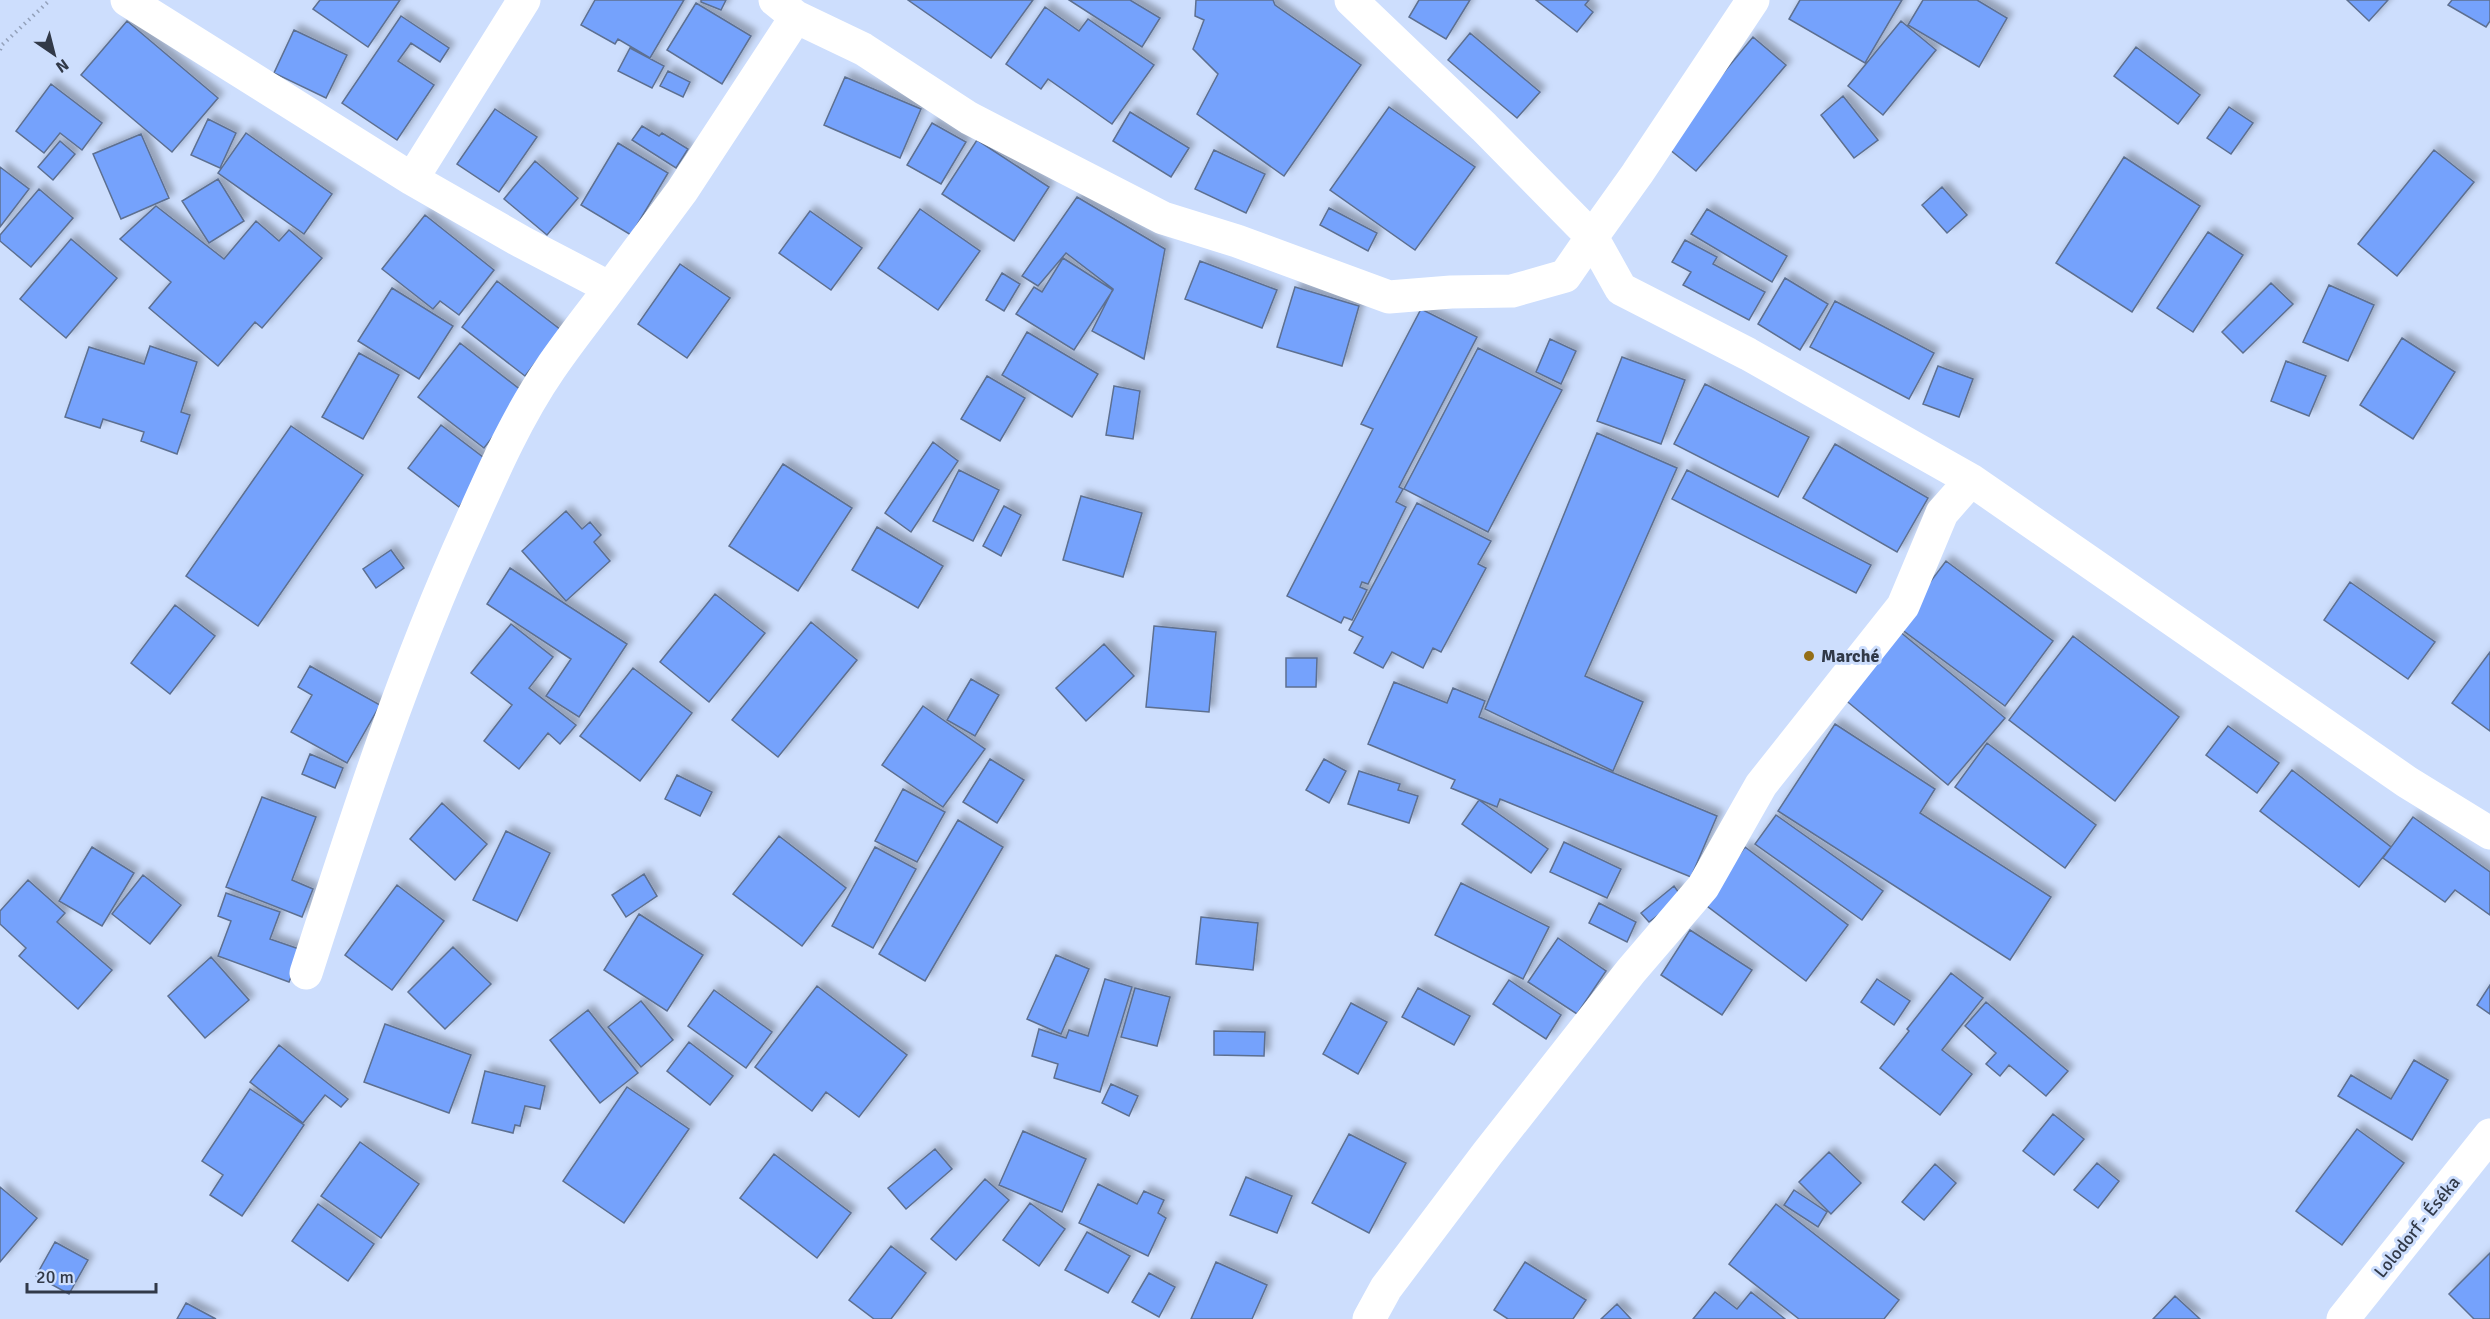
<svg xmlns="http://www.w3.org/2000/svg" width="2490" height="1319" viewBox="0 0 2490 1319" font-family="Signika,sans-serif">
<style>
.building{fill:#74a2fc;stroke:#5d6f90;stroke-width:1.5;filter:url(#shadow)}
.lines{fill:none;stroke-linecap:round;stroke-linejoin:round}
.path{stroke:#93a1ba;stroke-width:4;stroke-dasharray:1.5 4.5;stroke-linecap:butt}
.minor{stroke:#fff;stroke-width:33}
.major{stroke:#fff;stroke-width:33}
.poi-dot{fill:#946e17;stroke:#cddefd;stroke-width:2}
.labels{text-anchor:middle;stroke-width:6;stroke-linejoin:round;paint-order:stroke}
.poi-label{font-size:18px;font-weight:bold;fill:#313948;stroke:#cddefd;text-anchor:start}
.street-label{font-size:18px;fill:#313948;stroke:#cddefd}
</style>
<defs>
<filter id="shadow"><feDropShadow dx="5.5" dy="-5.5" stdDeviation="3" flood-color="#0004"/></filter>
</defs>
<rect width="100%" height="100%" fill="#cddefd"/>
<path class="building" d="M320,0H400L368,47L313,9Z
M595,0H684L650,58L618,39L615,44L581,25Z
M701,0H726L721,10L701,2Z
M908,0H1033L991,58Z
M1069,0H1130L1160,18L1142,47Z
M1196,0H1273L1275,5L1361,65L1284,176L1197,114L1218,74L1193,49L1204,20L1195,16Z
M1419,0H1470L1446,39L1409,17Z
M1536,0H1589L1585,5L1593,12L1577,32Z
M1800,0H1902L1865,63L1789,19Z
M1923,0H1977L2007,18L1979,67L1908,25Z
M2347,0H2388L2369,21Z
M2452,0H2490V21L2486,27L2448,5Z
M696,3L751,36L722,84L667,50Z
M1045,7L1079,31L1088,19L1154,65L1112,124L1048,79L1041,89L1006,64Z
M401,16L449,48L440,62L411,43L398,61L434,85L397,140L342,103Z
M127,21L218,98L172,152L81,75Z
M1901,21L1936,50L1883,115L1848,86Z
M294,30L347,55L326,98L274,73Z
M1470,33L1540,92L1517,118L1448,60Z
M1753,37L1786,65L1696,171L1664,145Z
M2136,47L2200,95L2178,124L2114,76Z
M630,48L664,66L652,88L618,71Z
M668,71L690,82L683,97L660,86Z
M845,77L921,109L900,158L824,125Z
M51,84L102,123L82,150L60,133L44,153L16,131Z
M1843,96L1878,140L1854,158L1821,115Z
M1389,107L1475,167L1415,250L1330,190Z
M2229,107L2253,123L2231,154L2207,138Z
M495,109L537,137L499,192L457,164Z
M1130,112L1189,148L1171,177L1113,141Z
M208,119L236,133L220,168L191,155Z
M932,123L966,142L941,184L907,165Z
M642,126L659,136L662,133L688,149L676,168L632,140Z
M246,133L332,194L304,234L218,173Z
M141,134L169,198L121,219L93,154Z
M977,140L1049,187L1014,241L942,194Z
M60,141L75,154L53,180L38,167Z
M618,143L668,173L631,235L581,205Z
M1214,150L1265,174L1246,213L1195,189Z
M2434,150L2474,182L2397,276L2358,244Z
M2124,157L2200,206L2132,312L2056,263Z
M535,161L578,198L547,235L504,199Z
M0,167L29,189L0,227Z
M218,179L244,221L209,243L182,201Z
M1942,187L1967,215L1947,233L1922,205Z
M39,189L73,218L31,267L0,241V235Z
M1077,197L1165,249L1144,359L1092,331L1113,289L1066,253L1038,286L1022,276Z
M156,206L224,259L256,221L279,241L289,230L322,258L262,328L255,322L218,366L149,308L171,282L120,239Z
M1329,208L1377,233L1368,251L1320,225Z
M920,209L980,251L938,310L878,268Z
M1707,209L1787,256L1772,282L1691,234Z
M810,211L862,248L831,290L779,253Z
M425,215L494,270L459,315L440,301L433,309L382,269Z
M2208,232L2243,255L2193,332L2157,308Z
M71,239L117,278L66,338L20,299Z
M1685,240L1717,257L1713,264L1765,292L1749,320L1683,285L1691,272L1672,262Z
M1063,258L1113,290L1074,350L1016,314L1034,287L1042,292Z
M1200,261L1277,290L1262,328L1185,299Z
M680,264L730,298L687,358L638,324Z
M1002,273L1020,284L1004,311L986,300Z
M1785,278L1828,304L1800,350L1758,324Z
M497,281L561,330L525,376L462,327Z
M2271,283L2293,304L2243,353L2222,332Z
M2329,285L2374,305L2348,361L2303,342Z
M1295,287L1359,306L1342,366L1277,347Z
M392,288L453,326L419,379L358,341Z
M1835,301L1934,353L1909,399L1810,347Z
M1421,309L1477,337L1399,487L1403,489L1396,502L1406,507L1368,584L1362,582L1360,587L1367,590L1352,620L1344,617L1341,623L1287,596L1373,429L1361,424Z
M1027,332L1098,374L1072,417L1002,375Z
M2402,338L2455,372L2413,439L2360,405Z
M1550,339L1576,351L1561,384L1536,372Z
M460,343L526,394L484,448L418,397Z
M150,346L197,362L181,412L190,415L177,454L141,441L144,432L103,419L100,428L65,417L89,347L144,364Z
M1478,348L1562,390L1488,532L1404,489Z
M359,353L399,375L363,439L322,417Z
M1622,357L1685,380L1661,444L1597,421Z
M2286,361L2326,376L2309,416L2271,401Z
M1938,366L1973,379L1959,417L1923,404Z
M987,376L1025,398L1000,441L961,419Z
M1705,384L1809,437L1778,497L1674,444Z
M1114,386L1140,391L1133,439L1106,435Z
M441,425L492,464L459,507L408,468Z
M291,426L363,475L258,626L186,576Z
M1597,433L1677,468L1585,676L1643,702L1613,771L1485,709Z
M933,442L958,461L911,532L885,513Z
M1835,444L1928,498L1897,552L1803,498Z
M783,464L852,508L798,591L729,546Z
M959,470L999,490L973,541L933,521Z
M1687,470L1871,565L1856,593L1672,499Z
M1081,496L1142,513L1123,577L1063,560Z
M1417,503L1491,541L1478,564L1486,568L1441,652L1433,648L1423,668L1392,652L1383,668L1354,653L1363,637L1349,630Z
M1004,506L1021,515L1001,556L983,546Z
M566,511L582,529L590,522L601,535L594,542L610,561L566,601L522,551Z
M877,527L943,566L918,608L852,570Z
M391,550L404,568L376,588L363,569Z
M1946,561L2053,641L2005,706L1897,626Z
M510,568L627,644L579,717L546,696L571,659L487,604Z
M2350,582L2435,642L2408,679L2324,620Z
M715,594L765,633L709,702L660,662Z
M175,605L215,636L170,694L131,663Z
M811,622L857,660L778,757L732,720Z
M511,624L553,657L529,688L576,725L560,744L548,733L519,769L484,741L512,705L471,673Z
M1154,626L1216,632L1209,712L1146,707Z
M1899,631L2005,718L1948,785L1843,698Z
M2073,636L2179,717L2115,801L2009,720Z
M1104,644L1134,676L1086,721L1056,688Z
M2490,652V731L2452,703Z
M1286,658H1317L1316,687H1286Z
M310,666L380,705L347,763L291,732L312,695L298,687Z
M633,668L692,713L640,781L580,736Z
M971,679L999,695L975,736L947,720Z
M1394,682L1447,703L1453,688L1485,701L1479,717L1717,816L1691,877L1500,799L1497,807L1451,788L1455,780L1368,744Z
M923,706L985,749L943,807L882,765Z
M1835,724L1935,789L1920,813L2051,897L2010,960L1778,811Z
M2228,726L2279,763L2257,793L2206,755Z
M1987,743L2096,825L2065,868L1955,787Z
M310,754L343,768L335,788L302,774Z
M990,759L1024,780L997,823L963,802Z
M1324,759L1346,771L1329,803L1306,790Z
M2292,770L2391,847L2359,887L2260,811Z
M1359,771L1400,784L1398,790L1418,796L1409,823L1348,804Z
M677,775L712,792L700,816L665,799Z
M903,789L945,812L917,862L875,841Z
M262,797L316,817L292,880L313,889L302,917L226,887Z
M1479,800L1548,849L1531,873L1462,824Z
M442,803L487,844L455,880L410,839Z
M1776,815L1883,891L1862,920L1755,844Z
M2413,817L2490,872V915L2455,890L2445,902L2383,858Z
M958,820L1003,847L925,981L879,954Z
M506,831L550,853L517,921L473,900Z
M779,836L846,888L802,946L733,894Z
M1564,842L1621,869L1607,898L1550,872Z
M92,847L134,873L102,926L59,901Z
M875,847L916,869L873,948L832,926Z
M1745,847L1848,925L1806,981L1703,903Z
M644,874L657,896L626,917L612,895Z
M143,875L181,905L150,944L112,914Z
M28,880L65,913L57,922L112,970L78,1009L19,956L26,948L0,924V911Z
M1461,883L1549,927L1523,979L1435,935Z
M397,885L444,921L392,990L345,955Z
M1674,886L1682,897L1649,922L1641,913Z
M226,893L280,912L270,939L302,950L289,982L218,956L231,921L218,916Z
M1599,903L1636,922L1627,942L1589,923Z
M639,914L703,955L667,1011L604,970Z
M1201,917L1258,923L1253,970L1196,964Z
M1690,930L1752,970L1722,1015L1661,975Z
M1558,938L1606,971L1577,1014L1528,982Z
M453,947L491,984L445,1029L408,992Z
M1056,955L1089,969L1061,1034L1027,1019Z
M211,957L249,1000L205,1038L168,996Z
M1951,973L1983,998L1942,1050L1972,1074L1940,1115L1880,1068L1909,1031L1907,1029Z
M1105,979L1132,987L1100,1092L1054,1078L1058,1064L1032,1056L1039,1029L1066,1038L1069,1030L1088,1036Z
M1877,979L1910,1001L1894,1025L1861,1002Z
M1509,980L1561,1015L1546,1039L1493,1004Z
M2490,985V1014L2477,1005Z
M817,986L907,1055L859,1117L826,1092L812,1111L755,1067Z
M1135,988L1170,997L1157,1046L1121,1037Z
M1418,988L1470,1016L1454,1045L1402,1017Z
M714,990L772,1032L746,1068L688,1026Z
M641,1001L673,1040L641,1067L608,1027Z
M1986,1002L2068,1071L2046,1096L2009,1065L2000,1076L1986,1064L1996,1053L1965,1026Z
M1351,1003L1387,1022L1358,1074L1323,1054Z
M588,1010L638,1073L600,1103L550,1040Z
M385,1024L471,1055L449,1113L364,1082Z
M1214,1031L1265,1032L1264,1056L1214,1055Z
M689,1042L733,1076L710,1105L667,1071Z
M279,1045L348,1099L341,1107L325,1095L303,1123L250,1082Z
M2414,1060L2448,1080L2412,1140L2338,1096L2351,1075L2391,1099Z
M485,1071L545,1086L540,1109L525,1106L520,1126L515,1125L513,1133L472,1123Z
M1111,1084L1138,1096L1129,1116L1102,1103Z
M627,1087L689,1129L624,1223L563,1181Z
M250,1089L304,1125L242,1216L210,1195L223,1175L202,1161Z
M2053,1114L2084,1139L2054,1175L2023,1151Z
M2357,1129L2404,1163L2342,1245L2296,1211Z
M1023,1131L1086,1159L1062,1212L999,1185Z
M1349,1134L1406,1163L1369,1233L1312,1203Z
M360,1142L419,1184L381,1238L321,1196Z
M935,1149L952,1169L906,1209L888,1188Z
M1829,1152L1861,1183L1831,1214L1799,1182Z
M774,1154L851,1213L817,1258L740,1198Z
M2097,1163L2119,1181L2098,1208L2074,1190Z
M1935,1164L1956,1183L1924,1220L1902,1202Z
M1246,1177L1292,1196L1277,1233L1230,1215Z
M985,1179L1009,1200L956,1260L931,1239Z
M1098,1184L1137,1204L1144,1191L1164,1200L1158,1213L1166,1218L1148,1256L1079,1223Z
M0,1187L37,1218L0,1262Z
M1794,1190L1827,1212L1818,1227L1784,1205Z
M1030,1203L1065,1229L1039,1266L1003,1240Z
M318,1204L374,1244L348,1281L292,1241Z
M1776,1204L1899,1300L1884,1319H1799L1729,1264Z
M1087,1232L1130,1256L1108,1293L1065,1270Z
M55,1242L88,1260L69,1294L36,1276Z
M891,1246L926,1273L891,1319H874L849,1300Z
M2490,1253V1319H2474L2449,1294Z
M1216,1262L1267,1285L1252,1319H1191Z
M1525,1262L1586,1300L1573,1319H1508L1494,1310Z
M1149,1273L1175,1287L1159,1317L1132,1302Z
M1715,1292L1737,1309L1751,1292L1785,1319H1693Z
M2175,1296L2200,1319H2153Z
M186,1303L216,1319H177Z
M1617,1304L1631,1319H1601Z"/>
<g class="lines">
<path class="path" d="M0,50L2,45L50,0"/>
<path class="minor" d="M127,0L412,179L522,242L610,288L682,191L796,17
M775,0L796,17L863,49L969,118L1163,218L1237,241L1389,297L1451,292L1512,291L1565,276L1592,237L1621,289L1748,354L1971,480L2407,782L2490,833
M1351,0L1484,127L1592,237L1637,174L1753,0
M412,179L524,0
M306,973C355,821 403,671 469,526C493,472 517,417 550,369C569,341 590,315 610,288
M1369,1319L1386,1288L1487,1154L1631,971L1703,887L1761,785L1903,606L1942,513L1971,480"/>
<path class="major" d="M2343,1319L2490,1135"/>
</g>
<circle class="poi-dot" cx="1809" cy="656" r="6"/>
<g class="labels">
<g class="poi-label">
<text x="1821" y="662">Marché</text>
</g>
<g class="street-label">
<text transform="translate(2417 1227) rotate(-51)" y="6">Lolodorf - Éséka</text>
</g>
</g>
<g transform="translate(54 54) rotate(145)" stroke="#cddefd" stroke-width="4.5" paint-order="stroke">
<path d="M0-4.5L10 22L0 15L-10 22Z" fill="#313948"/>
<text y="-9" font-size="16" font-weight="bold" text-anchor="middle" fill="#313948">N</text>
</g>
<path d="M27 1283v9h129v-9" fill="none" stroke="#313948" stroke-width="3"/>
<text x="36" y="1283" font-size="18" fill="#313948" stroke="#cddefd" stroke-width="4.5" paint-order="stroke">20 m</text>
</svg>
